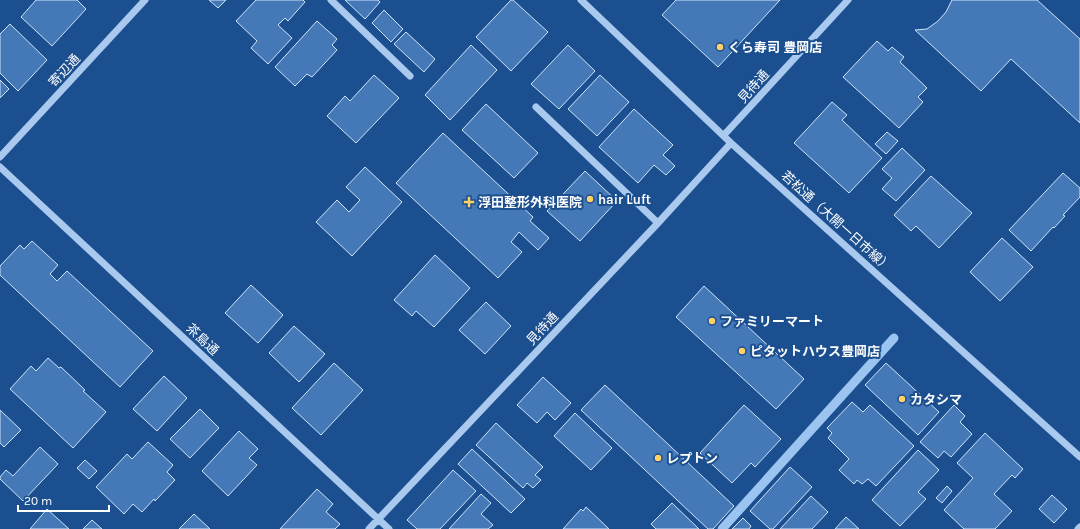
<svg xmlns="http://www.w3.org/2000/svg" width="1080" height="529" viewBox="0 0 1080 529" font-family="Karla,'Noto Sans JP',sans-serif">
<style>
.lines{fill:none;stroke-linecap:round;stroke-linejoin:round}
.stream{stroke:#9cc4f0;stroke-width:9}
.building{fill:#4478b7;stroke:#cfe3fa}
.minor{stroke:#a9c9ee;stroke-width:7}
.poi-dot{fill:#ffd166;stroke:#1b4f8f;stroke-width:1.5}
.labels{text-anchor:middle;stroke-width:4;stroke-linejoin:round;paint-order:stroke}
.poi-label{font-size:13px;font-weight:bold;fill:#fff;stroke:#1b4f8f;text-anchor:start}
.street-label{font-size:13px;fill:#fff;stroke:#1b4f8f}
</style>
<rect width="100%" height="100%" fill="#1b4f8f"/>
<g class="lines">
<path class="stream" d="M722,529L894,338"/>
</g>
<path class="building" d="M36,0H77L86,9L52,46L21,17Z
M209,0H226L218,8Z
M256,0H303L305,2L288,21L285,18L278,25L292,38L268,64L251,48L257,41L236,21Z
M345,0H378L380,2L365,19Z
M511,0H513L548,32L511,71L476,37Z
M676,0H780L718,67L662,15Z
M952,0H1037L1080,39V123L1011,59L981,91L915,30L927,29L938,21L946,12Z
M384,10L403,29L391,42L372,23Z
M317,21L337,39L332,45L337,50L312,77L307,74L295,86L275,67Z
M10,24L47,60L18,91L0,73V34Z
M406,32L435,59L424,72L394,44Z
M877,41L888,51L892,47L904,57L900,62L927,88L918,97L923,102L899,128L843,77Z
M471,45L497,70L450,120L425,95Z
M568,45L595,71L559,109L531,84Z
M374,75L399,98L356,143L327,116L345,96L350,101Z
M600,75L629,102L597,136L568,109Z
M0,80L9,89L0,98Z
M832,102L847,115L842,120L882,158L849,193L794,143Z
M486,104L538,153L514,178L462,130Z
M634,109L673,145L663,155L675,166L666,175L654,165L638,183L599,147Z
M887,132L898,141L886,154L875,144Z
M443,133L533,217L530,221L549,238L538,250L519,232L511,242L522,252L498,278L396,183Z
M902,148L925,170L896,201L882,189L892,178L882,169Z
M365,167L402,202L352,256L316,222L337,200L349,212L360,200L346,187Z
M585,171L617,201L580,241L547,211Z
M1063,173L1080,188V197L1063,215L1065,216L1054,228L1053,227L1031,251L1009,230Z
M931,176L972,213L939,248L916,226L911,231L894,215Z
M1002,238L1033,267L1000,301L970,272Z
M32,241L58,265L50,274L57,281L67,271L153,351L120,387L0,275V266L20,245L24,249Z
M435,255L470,288L434,327L416,311L412,316L394,300Z
M251,285L283,315L258,343L225,313Z
M704,286L804,379L776,409L676,317Z
M486,302L511,326L485,354L459,330Z
M294,326L325,354L299,382L269,353Z
M48,358L59,368L61,367L85,390L83,391L106,412L73,448L10,389L31,366L36,371Z
M334,363L363,390L321,435L292,408Z
M886,363L939,412L918,435L865,385Z
M164,376L187,398L157,431L133,409Z
M543,377L571,403L555,420L547,412L537,423L517,405Z
M605,385L734,506L713,529H708L581,410Z
M852,402L863,412L870,405L914,446L876,486L868,479L862,484L857,480L854,484L839,470L849,459L828,438L832,433L827,428Z
M744,405L781,439L755,467L751,463L732,483L700,453Z
M954,405L965,416L960,422L972,434L951,457L944,451L938,458L920,442Z
M200,409L219,428L190,458L170,439Z
M0,410L21,430L4,447L0,443Z
M575,413L612,448L591,470L554,436Z
M496,423L543,467L535,475L541,480L533,488L527,483L523,488L476,445Z
M239,431L258,449L249,458L257,465L228,496L202,471Z
M985,433L1023,469L1015,478L1012,475L994,494L1012,511L995,529H964L944,510L973,478L957,463Z
M148,442L173,465L167,472L175,480L155,501L154,499L142,512L133,504L124,514L96,487L127,454L132,459Z
M40,447L58,464L23,501L0,479V477L6,470L13,476Z
M472,449L525,499L511,513L458,464Z
M918,450L939,470L918,492L926,499L900,526L872,500Z
M85,460L97,471L89,479L77,468Z
M790,467L812,487L773,529H770L750,511Z
M453,470L476,491L440,529H417L407,520Z
M947,486L952,491L942,503L936,498Z
M317,489L333,504L326,512L340,524L335,529H280Z
M481,494L491,503L481,514L493,525L488,529H449Z
M1052,495L1067,509L1054,523L1039,509Z
M811,496L828,512L812,529H780Z
M672,503L699,529H656L651,524Z
M586,507L609,529H563L581,509L583,511Z
M47,509L69,529H30Z
M194,514L210,529H179Z
M846,517L859,529H835Z
M743,518L751,526L749,529H732Z
M92,520L102,529H83Z"/>
<g class="lines">
<path class="minor" d="M331,0L410,76
M581,0L731,143L1080,457
M536,107L658,223
M724,135L848,0
M0,157L145,0
M0,167L389,529
M369,529L658,223L731,143
M1078,529L1080,527"/>
</g>
<g class="poi-dot">
<circle cx="720" cy="47" r="4"/>
<circle cx="590" cy="199" r="4"/>
<path d="M467 196h4v4h4v4h-4v4h-4v-4h-4v-4h4z"/>
<circle cx="712" cy="321" r="4"/>
<circle cx="742" cy="351" r="4"/>
<circle cx="902" cy="399" r="4"/>
<circle cx="658" cy="458" r="4"/>
</g>
<g class="labels">
<g class="poi-label">
<text x="728" y="52">くら寿司 豊岡店</text>
<text x="598" y="204">hair Luft</text>
<text x="478" y="207">浮田整形外科医院</text>
<text x="720" y="326">ファミリーマート</text>
<text x="750" y="356">ピタットハウス豊岡店</text>
<text x="910" y="404">カタシマ</text>
<text x="666" y="463">レプトン</text>
</g>
<g class="street-label">
<text transform="translate(64 70) rotate(-47)" y="5">寄辺通</text>
<text transform="translate(753 86) rotate(-48)" y="5">見待通</text>
<text transform="translate(837 221) rotate(42)" y="5">若松通（大開一日市線）</text>
<text transform="translate(542 328) rotate(-47)" y="5">見待通</text>
<text transform="translate(203 339) rotate(43)" y="5">茶島通</text>
</g>
</g>
<path d="M18 505v6h91v-6" fill="none" stroke="#ffffff" stroke-width="2"/>
<text x="24" y="505" font-size="12" fill="#ffffff" stroke="#1b4f8f" stroke-width="3" paint-order="stroke">20 m</text>
</svg>
